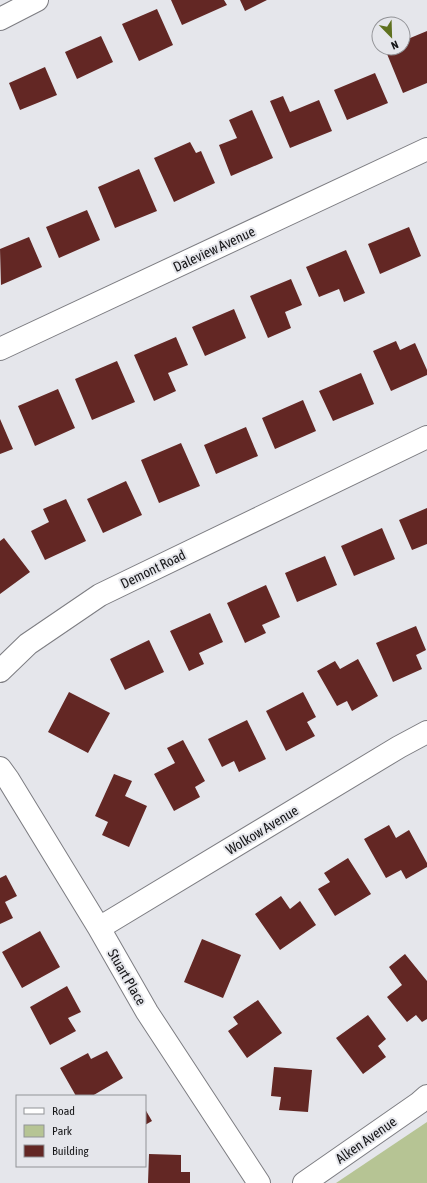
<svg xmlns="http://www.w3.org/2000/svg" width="427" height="1183" viewBox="0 0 427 1183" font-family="'Asap Condensed',sans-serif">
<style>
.green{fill:#b6c494}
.building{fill:#632724}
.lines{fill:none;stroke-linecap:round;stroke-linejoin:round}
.minor-casing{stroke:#7d7d82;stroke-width:24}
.minor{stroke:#fff;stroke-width:22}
.labels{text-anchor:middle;stroke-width:4;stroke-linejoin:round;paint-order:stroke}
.street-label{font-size:14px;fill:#161618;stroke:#e5e6eb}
</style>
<rect width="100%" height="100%" fill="#e5e6eb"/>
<path class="green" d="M427,1122V1183H336Z"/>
<path class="building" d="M171,0H224L227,5L182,25Z
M240,0H267L245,11Z
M157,9L173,45L139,61L122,24Z
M427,31V83L403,93L385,49L388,48H403V41Z
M101,36L113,62L77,79L65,52Z
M45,67L57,95L20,110L9,83Z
M375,73L388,103L347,120L334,90Z
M283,96L290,112L319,100L332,131L290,148L270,101Z
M252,110L273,158L231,176L219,145L237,138L229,120Z
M190,142L196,153L201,151L215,183L174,202L154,158Z
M139,169L157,211L115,228L98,187Z
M87,210L100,240L59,258L46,227Z
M409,227L421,256L380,274L368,244Z
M29,237L42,267L1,285L0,249Z
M346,250L365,293L344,302L339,289L319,297L306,267Z
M291,279L302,305L285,312L291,328L268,338L250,296Z
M234,309L246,338L205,356L192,327Z
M176,337L188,365L168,373L176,391L154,401L134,355Z
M396,341L400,350L415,343L427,370V375L391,391L373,351Z
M117,361L135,402L92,420L75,379Z
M361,373L374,404L333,421L319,391Z
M58,389L75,428L35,446L18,406Z
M303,400L316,431L275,449L262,418Z
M0,419L13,449L0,454Z
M246,427L258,456L216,474L204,445Z
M181,443L200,486L159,503L141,460Z
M126,481L142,515L103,533L87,499Z
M66,499L86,541L45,560L31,531L49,522L43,509Z
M427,508V544L412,550L399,520Z
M382,528L395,559L354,576L341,546Z
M4,538L30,572L0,594V541Z
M325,556L337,585L297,602L285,573Z
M266,585L280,617L262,625L266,633L245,643L227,603Z
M210,613L223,642L199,653L204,664L189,671L170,631Z
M416,626L426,650L416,655L422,669L393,682L376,643Z
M149,640L164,672L125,690L110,659Z
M358,659L378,696L352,711L347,701L337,706L317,671L335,661L340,669Z
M69,692L110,713L88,753L48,732Z
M303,692L316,717L307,722L315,736L286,751L266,711Z
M247,720L266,759L239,772L234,761L222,767L208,739Z
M183,740L205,781L195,787L200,797L174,811L154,774L175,763L167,748Z
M114,774L132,781L125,796L147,806L129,847L102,835L108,822L95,816Z
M389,825L396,838L409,830L427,863V867L406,879L401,870L386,878L364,839Z
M348,858L371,894L335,916L318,889L330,882L324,873Z
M6,875L17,896L5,902L13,918L0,924V878Z
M281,896L290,909L300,901L316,925L280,950L255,914Z
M40,931L60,967L22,988L2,952Z
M202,939L241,955L223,998L184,982Z
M405,954L427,981V1019L422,1022L416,1015L407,1022L387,997L402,985L389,967Z
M67,986L81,1012L68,1018L76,1031L50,1045L30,1007Z
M258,1000L282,1033L247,1058L228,1031L238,1024L233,1017Z
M368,1015L386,1039L378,1046L386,1057L363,1074L336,1038Z
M107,1051L123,1078L92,1096H76L60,1068L88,1053L91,1059Z
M274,1067L312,1070L308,1112L279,1110L281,1097L271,1096Z
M145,1109L152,1121L145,1125Z
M149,1154L181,1155V1172H190V1183H148Z"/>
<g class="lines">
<g class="minor-casing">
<path id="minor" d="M0,19L37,0
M0,349L427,149
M0,671L28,644L100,595L427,437
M0,768L8,779L99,928L147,1012L259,1183
M99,928L399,747L427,732
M304,1183L419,1103L427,1096"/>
</g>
<use href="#minor" class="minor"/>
</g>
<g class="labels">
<g class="street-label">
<text transform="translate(214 249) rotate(-25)" y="5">Daleview Avenue</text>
<text transform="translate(153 569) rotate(-26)" y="5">Demont Road</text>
<text transform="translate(262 830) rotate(-31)" y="5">Wolkow Avenue</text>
<text transform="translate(127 977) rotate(60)" y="5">Stuart Place</text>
<text transform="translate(366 1140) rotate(-35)" y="5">Alken Avenue</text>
</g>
</g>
<rect x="16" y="1095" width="130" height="72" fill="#e5e6eb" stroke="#929397"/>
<rect x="24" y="1108" width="20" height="6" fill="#ffffff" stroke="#929397"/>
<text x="52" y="1115" font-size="12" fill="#161618">Road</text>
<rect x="24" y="1125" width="20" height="12" fill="#b6c494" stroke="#929397"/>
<text x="52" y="1135" font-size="12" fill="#161618">Park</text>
<rect x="24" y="1145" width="20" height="12" fill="#632724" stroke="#929397"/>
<text x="52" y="1155" font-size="12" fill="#161618">Building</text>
<g transform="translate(391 36) rotate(157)"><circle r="19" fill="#e5e6eb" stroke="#929397"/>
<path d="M0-3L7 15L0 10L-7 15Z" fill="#5f711f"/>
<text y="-6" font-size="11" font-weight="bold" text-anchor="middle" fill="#161618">N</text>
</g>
</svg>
